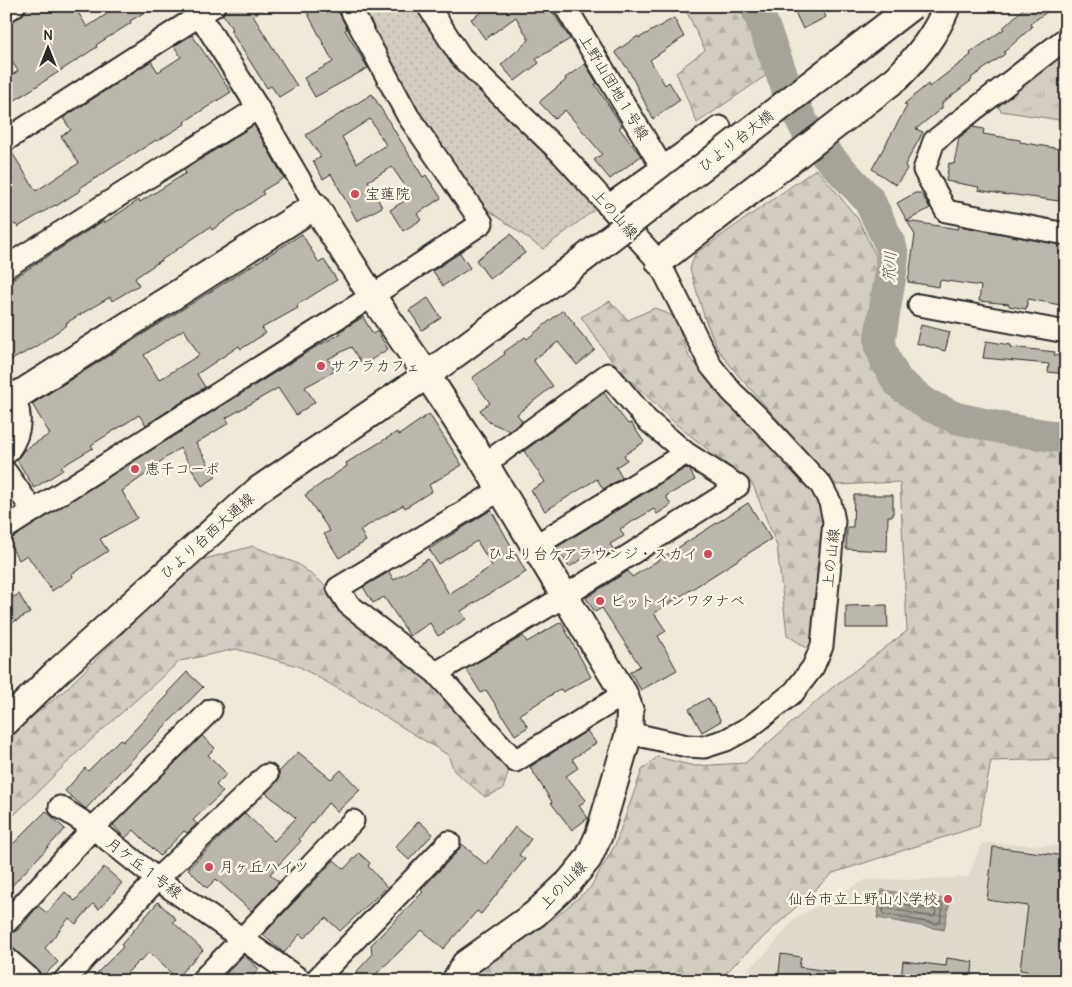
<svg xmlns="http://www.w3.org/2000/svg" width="1072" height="987" viewBox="0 0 1072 987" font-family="Delius,'Klee One',sans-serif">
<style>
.built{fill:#e0dacc}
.grass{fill:url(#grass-dots);stroke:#7e7c76}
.forest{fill:url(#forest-firs);stroke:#7e7c76}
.park{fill:url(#park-tufts);stroke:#7e7c76}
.water{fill:url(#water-rules);stroke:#75736d}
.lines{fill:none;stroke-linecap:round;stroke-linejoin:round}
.shore{stroke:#5c5b57;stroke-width:1}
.river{stroke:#a6a399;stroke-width:32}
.building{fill:#bcb7ac;stroke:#2b2b2b;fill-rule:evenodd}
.minor-casing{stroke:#2b2b2b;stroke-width:25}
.tertiary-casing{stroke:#2b2b2b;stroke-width:30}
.minor{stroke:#fcf5e5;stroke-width:21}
.tertiary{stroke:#fcf5e5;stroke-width:26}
.tertiary-bridge-casing{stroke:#2b2b2b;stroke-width:30;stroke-linecap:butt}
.tertiary-bridge{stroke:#fcf5e5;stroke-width:26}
.poi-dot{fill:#d1495b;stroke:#fcf5e5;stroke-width:2}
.labels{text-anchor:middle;stroke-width:5;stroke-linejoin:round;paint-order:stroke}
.street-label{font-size:15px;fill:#2b2b2b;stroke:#fcf5e5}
.poi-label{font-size:15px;fill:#2b2b2b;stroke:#fcf5e5;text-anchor:start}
.water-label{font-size:16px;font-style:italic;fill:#565552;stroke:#fcf5e5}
</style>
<defs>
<pattern id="grass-dots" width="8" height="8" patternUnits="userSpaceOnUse" patternTransform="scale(1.25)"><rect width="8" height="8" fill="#d2cdc0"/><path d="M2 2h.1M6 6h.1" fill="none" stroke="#b4b0a5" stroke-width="1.8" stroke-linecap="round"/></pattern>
<pattern id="forest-firs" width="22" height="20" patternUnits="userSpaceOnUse" patternTransform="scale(1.25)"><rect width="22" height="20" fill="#d2cdc0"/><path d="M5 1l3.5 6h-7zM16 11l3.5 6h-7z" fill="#b4b0a5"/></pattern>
<pattern id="park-tufts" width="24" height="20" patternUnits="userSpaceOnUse" patternTransform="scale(1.25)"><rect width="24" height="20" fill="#d2cdc0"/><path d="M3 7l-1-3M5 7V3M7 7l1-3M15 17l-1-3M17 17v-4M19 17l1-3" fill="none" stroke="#b4b0a5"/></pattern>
<pattern id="water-rules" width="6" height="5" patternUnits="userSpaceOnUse" patternTransform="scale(1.25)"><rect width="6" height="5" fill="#a6a399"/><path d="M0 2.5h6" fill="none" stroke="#87857d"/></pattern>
</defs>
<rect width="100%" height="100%" fill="#efe9da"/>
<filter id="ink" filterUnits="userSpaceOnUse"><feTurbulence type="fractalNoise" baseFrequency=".02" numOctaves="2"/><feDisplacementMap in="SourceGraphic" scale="10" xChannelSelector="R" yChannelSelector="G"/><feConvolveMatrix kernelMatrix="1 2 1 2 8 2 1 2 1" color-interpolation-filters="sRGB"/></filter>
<g filter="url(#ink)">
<path class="built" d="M982,843L1066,846V981H736L768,951L795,918L865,880L929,879L968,877Z"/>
<path class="grass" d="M362,6H419L457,64L598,207L543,249L488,210L437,148L396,76L371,22Z"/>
<path class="forest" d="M684,6H743L774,70L697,123L676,72L705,50Z
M816,169L833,188L858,219L876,256V310L873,355L893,399L955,432L1066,447V759L991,761L979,826L833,873L743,956L718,981H468L471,975L558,915L590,888L615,845L642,770L657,757L695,766L745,763L833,687L907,631L900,482L836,485L738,375L718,350L705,319L690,269L695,254Z
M610,301L628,320L655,308L675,317L689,357L728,400L810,484L824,511L810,650L787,635L777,546L753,485L677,425L630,380L609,357L581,317Z
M253,546L298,564L330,589L427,678L510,767L503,789L485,797L454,771L448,755L353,697L298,666L236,649L180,661L83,747L6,823V738L65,690L137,619L201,560Z"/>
<path class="park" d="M1066,53V121L1001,111L994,102Z"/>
<path class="water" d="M882,890L950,900L944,930L877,918Z"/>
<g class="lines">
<path class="shore" d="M888,896L942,904L943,907L940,922L937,924L884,914L883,912L885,898Z
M893,903L934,909L936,911L935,915L933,917L892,909L890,907Z"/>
<path class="river" d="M756,6L791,99L810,137L869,200L890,244L893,255L892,266L880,338L881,348L887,363L897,381L926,404L956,418L1006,429L1066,438"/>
</g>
<path class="building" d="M29,6H74L87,27L119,6H155L130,21L131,23L96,45L97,47L6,106V79L18,71L6,52V23L21,17Z
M228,6H268L253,16L297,86L279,97L271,86L267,88L230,30L232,29L223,14Z
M304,6H337L347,29L345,30L368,68L315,97L304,78L333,62Z
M491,6H549L570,39L536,59L539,63L515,81L501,65L529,40L516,17L485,39L471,19Z
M805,6H821L826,17L803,29L795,12Z
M1026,6H1055L1030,24L1032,27L1004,52L1005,54L971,78L972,80L942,103V108L916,129L923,132L905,165L907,169L896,185L872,169L907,106L904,104L928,84L929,87L971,55L970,53L1004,29L1003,28Z
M674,18L684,37L650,60L665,85L669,82L680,100L653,119L628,69L615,52L638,36L639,38Z
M192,35L231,92L184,122L185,124L157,141L156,140L80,188L81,190L56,206L55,205L18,227L15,224L6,229V152L11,151L36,191L79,163L61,136L71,130L63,118L151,61L158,72L181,57L174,46Z
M585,64L597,83L595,84L622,126L619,128L641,156L610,179L594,160L602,154L565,110L555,119L539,102L566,80L565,78Z
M372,94L423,177L426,175L441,198L417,214L421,220L403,231L390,210L412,196L392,167L368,181L382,207L357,221L331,174L323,179L313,161L321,157L306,135ZM370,119L386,145L357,163L342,137Z
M254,125L284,178L262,191L264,194L212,230L210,227L135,278L139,285L112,301L110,297L66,323L67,325L35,347L6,363V283L103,221L104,223L139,200L140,202L186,173L184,170Z
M972,127L984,129L983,134L1020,140V142L1066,150V202L1008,194V195L978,190L979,187L946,181L949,163L954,164L959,138Z
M915,193H921L930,208L907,221L958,229L959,226L1066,246V306L1028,299L1026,309L1009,306V304L979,301L981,286L940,280L939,287L908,282L915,235L897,203Z
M302,234L319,263L324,260L337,280L297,305L298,308L262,328L266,333L241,349L239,346L197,374L205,387L146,425L139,415L91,445L93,448L61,467L63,470L34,488L17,460L24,450L50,434L32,404ZM184,329L199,355L159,380L144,355Z
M511,234L525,253L490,279L476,260Z
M460,253L470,268L443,286L433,271Z
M428,298L441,318L422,330L409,310Z
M563,310L575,324L574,325L595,350L577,365L558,342L533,360L553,386L517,414L522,421L510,431L489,422L480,410L490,403L472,378L505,354L504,352L525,337L527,339Z
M363,317L373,334L377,331L388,349L363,365L351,347L328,359L335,371L305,387L315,402L296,415L278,388L226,418L229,423L196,443L216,477L202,486L180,448L154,466L156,467L122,491L137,518L100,539L108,551L72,574L73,577L52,591L27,555L19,560L7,541L314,348L340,334L339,332Z
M921,325L950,332L945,351L916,343Z
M986,341L1011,345V347L1055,352L1054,355L1066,357V374L1048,372L1049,364L983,358Z
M604,393L628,424L631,423L644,442L624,455L627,460L616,467L622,478L603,489L597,479L545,511L531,490L545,482L524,451Z
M429,414L462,465L429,485L432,491L405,508L403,505L360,530L366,541L339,558L324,534L330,531L305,495L347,466L346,463L397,432L399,435Z
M686,468L690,470L695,480L666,496L671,505L657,514L654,509L620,529L624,536L610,544L614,550L601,559L596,551L569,567L557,547Z
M854,495H893V516H888L887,551L846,549L847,527H853Z
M748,503L771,539L654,613L666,631L658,636L677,670L641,690L630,672L640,666L602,608L595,612L586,598L628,571L632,577Z
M491,510L526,572L461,611L466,619L438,636L430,623L410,636L384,597L373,603L363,587L389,572L394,580L428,559L449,594L492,566L477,541L438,564L429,549Z
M19,594L30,613L6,626V601Z
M887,605L888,628H846V606Z
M561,622L591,677L563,692L561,689L520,714L528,727L515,735L486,690L481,693L466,669L523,636L527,642Z
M187,672L203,687L111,781L86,809L65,791L85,768L88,771L120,739L123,742L169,694L167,693Z
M708,698L721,721L702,732L689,709Z
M587,731L596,743L572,759L578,768L566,776L586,800L579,806L588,818L572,830L551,803L552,802L530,767Z
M202,736L215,748L208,755L227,774L216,785L223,792L193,820L197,824L187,833L184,831L160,856L134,830L125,838L113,825Z
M298,752L331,779L341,770L360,790L337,812L328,803L299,839L301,841L270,874L279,882L251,911L216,879L207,888L188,869L245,813L274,841L296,818L266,793L279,779V772Z
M46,811L65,829L6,892V851Z
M419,821L433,834L409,860L395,847Z
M515,827L531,839L519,855L525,859L481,914L477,911L443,949L422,930L376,974L384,981H348L372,955L371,945L423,892L421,890L458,851L462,844L486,865Z
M993,847L1066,856V981H1037L1038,973L1020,970L1028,906L987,900Z
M359,853L370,863L368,866L387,887L340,931L326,918L304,938L300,934L284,953L263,935L334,860L344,869Z
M104,867L122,883L99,909L93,904L76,924L69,918L45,948L58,962L41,978L37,969L14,949L6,946V935H10L19,929L38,906L47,913L65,892L75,901Z
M158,902L176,919L173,922L203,950L176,978L149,952L140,962L139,961L119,981H89L123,947L121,945Z
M781,954L801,957L799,967L835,972L834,981H778Z
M244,955L259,969L249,981H219Z
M947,958L973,962L971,981H901L903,961L946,966Z"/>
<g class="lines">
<g class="minor-casing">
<path id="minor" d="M194,6L258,108L315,206
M428,6L461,57L562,154L659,262L711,366L732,392L756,415L821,485L830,502L834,521L822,646L813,667L794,692L750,727L726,740L704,747L687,746L629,733
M565,6L662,167
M6,11L14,6
M1066,38L934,141L924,170L946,211L1066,234
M6,140L214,6
M608,206L720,127
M6,267L258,108
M919,305L1066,332
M6,472L33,511
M500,490L338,588L348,604L436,673L515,761L624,694
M6,528L372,296L482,223L408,116L349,6
M535,546L686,453
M436,673L565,596L738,486L686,453L647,420L608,374L485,464
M60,807L93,828L211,710
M6,923L93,828L157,879L302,981
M6,958L29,978
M64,981L157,879L267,775
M201,981L242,939L353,821
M315,981L449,842"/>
</g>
<g class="tertiary-casing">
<path id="tertiary" d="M659,262L897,78C918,56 936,35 947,6
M6,392C21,410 20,431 6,450
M12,399L315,206L372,296L427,375L485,464L624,694L630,711L629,733L599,835L588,859L569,882L535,914L465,964L455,981
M6,722L56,673L258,490L427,375L561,276"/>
</g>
<use href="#minor" class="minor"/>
<use href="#tertiary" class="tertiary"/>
<g class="tertiary-bridge-casing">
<path id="tertiary-bridge" d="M561,276L912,6"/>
</g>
<use href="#tertiary-bridge" class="tertiary-bridge"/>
</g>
</g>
<g class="poi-dot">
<circle cx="355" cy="194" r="5"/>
<circle cx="321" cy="366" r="5"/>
<circle cx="135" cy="469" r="5"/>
<circle cx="708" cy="554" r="5"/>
<circle cx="600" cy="601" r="5"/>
<circle cx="209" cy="867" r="5"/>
<circle cx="948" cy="899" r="5"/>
</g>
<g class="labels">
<g class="street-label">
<text transform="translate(614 87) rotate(59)" y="5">上野山団地１号線</text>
<text transform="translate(736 141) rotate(-38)" y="5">ひより台大橋</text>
<text transform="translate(615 214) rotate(48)" y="5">上の山線</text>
<text transform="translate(207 536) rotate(-42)" y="5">ひより台西大通線</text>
<text transform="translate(831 558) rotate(-84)" y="5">上の山線</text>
<text transform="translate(144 868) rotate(37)" y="5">月ケ丘１号線</text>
<text transform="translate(563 885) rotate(-46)" y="5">上の山線</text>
</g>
<g class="poi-label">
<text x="365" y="199">宝蓮院</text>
<text x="331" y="371">サクラカフェ</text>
<text x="145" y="474">恵千コーポ</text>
<text x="698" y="559" text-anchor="end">ひより台ケアラウンジ・スカイ</text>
<text x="610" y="606">ピットインワタナベ</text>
<text x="219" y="872">月ヶ丘ハイツ</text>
<text x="938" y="904" text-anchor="end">仙台市立上野山小学校</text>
</g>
<g class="water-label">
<text transform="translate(889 267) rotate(-87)" y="6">笊川</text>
</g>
</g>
<rect width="1072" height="987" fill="none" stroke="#fcf5e5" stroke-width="25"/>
<rect x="12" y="12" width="1047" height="962" fill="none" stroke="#2b2b2b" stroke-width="2" filter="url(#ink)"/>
<g transform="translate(48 48)" stroke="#fcf5e5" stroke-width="4" paint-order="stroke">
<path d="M0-4L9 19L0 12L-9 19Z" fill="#2b2b2b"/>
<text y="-8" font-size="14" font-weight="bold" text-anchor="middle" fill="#2b2b2b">N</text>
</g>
</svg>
